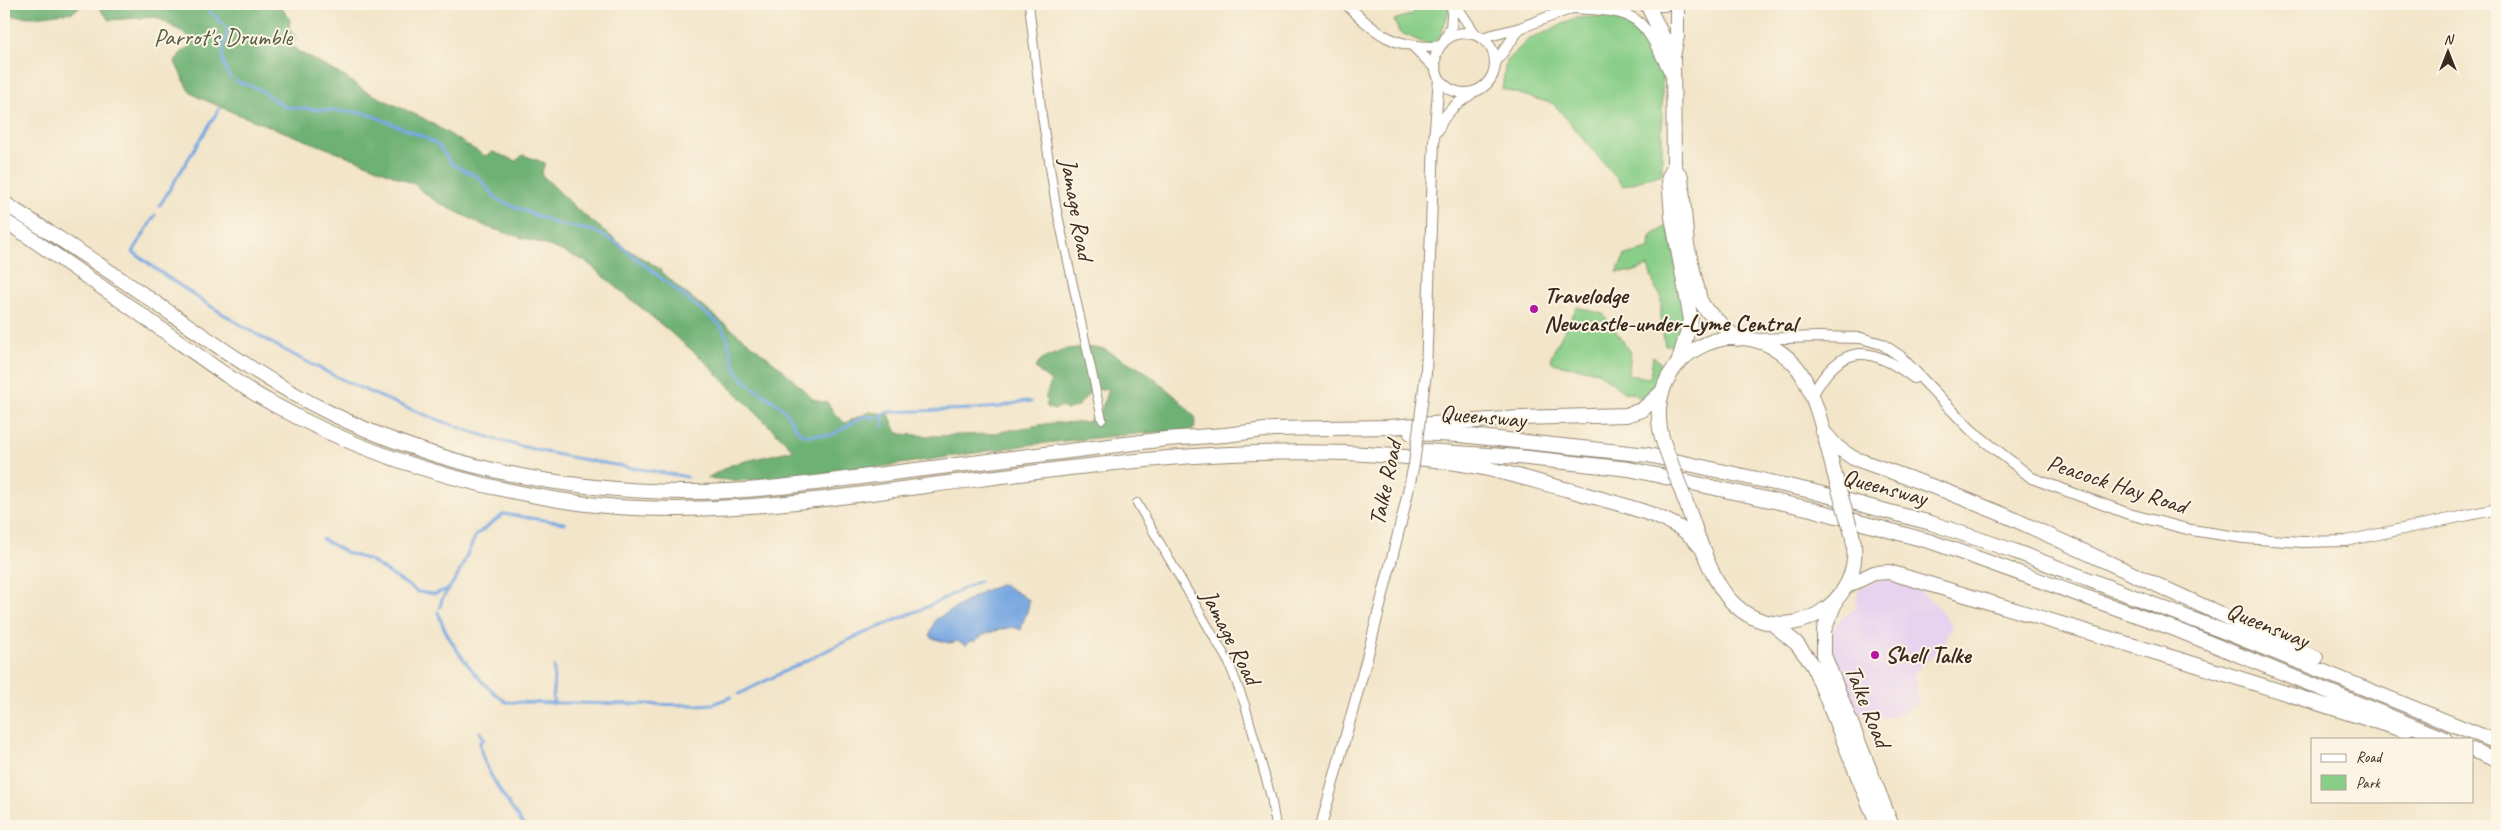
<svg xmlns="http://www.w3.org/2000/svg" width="2501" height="830" viewBox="0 0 2501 830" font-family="Caveat,sans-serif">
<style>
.built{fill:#e7d2ef}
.green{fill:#89ce88;stroke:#627c53}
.forest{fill:#6eb174;stroke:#546e49}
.water{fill:#77a7e1;stroke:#596880}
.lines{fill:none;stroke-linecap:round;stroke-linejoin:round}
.stream{stroke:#77a7e1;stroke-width:3}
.street-casing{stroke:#968874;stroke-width:10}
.secondary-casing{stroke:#968874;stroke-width:12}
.highway-casing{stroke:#968874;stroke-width:16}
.street{stroke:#fff;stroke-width:8}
.secondary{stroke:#fff;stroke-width:10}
.highway{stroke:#fff;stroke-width:14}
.secondary-bridge-casing{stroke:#968874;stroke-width:12;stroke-linecap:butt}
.highway-bridge-casing{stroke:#968874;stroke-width:16;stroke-linecap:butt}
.secondary-bridge{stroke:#fff;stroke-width:10}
.highway-bridge{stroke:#fff;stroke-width:14}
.poi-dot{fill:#b5179e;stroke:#fcf5e5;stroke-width:2}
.labels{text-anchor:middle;stroke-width:4;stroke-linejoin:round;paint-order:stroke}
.park-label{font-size:24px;fill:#525b3e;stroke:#fcf5e5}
.street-label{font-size:24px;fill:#3b2a1e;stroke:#fcf5e5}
.poi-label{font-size:24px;font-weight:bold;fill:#3b2a1e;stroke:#fcf5e5;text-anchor:start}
</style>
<rect width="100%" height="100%" fill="#fcf5e5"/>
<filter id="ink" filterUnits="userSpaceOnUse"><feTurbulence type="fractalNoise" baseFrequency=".02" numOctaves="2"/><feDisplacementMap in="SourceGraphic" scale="10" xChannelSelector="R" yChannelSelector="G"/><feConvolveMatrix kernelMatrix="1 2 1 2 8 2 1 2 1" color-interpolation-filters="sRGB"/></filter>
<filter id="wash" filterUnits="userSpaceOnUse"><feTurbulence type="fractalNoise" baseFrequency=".0096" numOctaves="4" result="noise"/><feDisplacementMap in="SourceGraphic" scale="20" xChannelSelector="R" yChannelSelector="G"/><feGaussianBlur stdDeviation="1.12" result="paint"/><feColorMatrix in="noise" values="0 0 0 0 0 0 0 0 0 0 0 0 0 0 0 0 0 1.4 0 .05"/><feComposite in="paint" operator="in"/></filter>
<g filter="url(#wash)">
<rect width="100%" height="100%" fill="#f2e5c9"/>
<path class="built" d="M1885,579L1908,582L1938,606L1952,628L1941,648L1914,672L1919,702L1900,714L1871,721L1855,709L1843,686L1831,653L1832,634L1833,627L1841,619L1857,607L1856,599L1860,588Z"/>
<path class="green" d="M1415,4H1443L1450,9L1439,39L1428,45L1399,32L1394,20L1413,14Z
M1611,16L1627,20L1646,36L1662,72V174L1623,186L1554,104L1502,89L1506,61L1528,40L1576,18Z
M1668,225L1684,302V325L1677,345H1665L1661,324V296L1655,287L1648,266L1632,272H1617L1625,255L1649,249L1650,237Z
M1577,307L1603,314L1631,352L1628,375L1650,378L1653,356C1672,369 1657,390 1645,403L1635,394L1624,392L1598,372L1552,363L1551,356Z"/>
<path class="forest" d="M4,4H279L290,20L289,29L296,37L292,46L299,52L345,77L365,91L423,118L485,156L493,152L516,161L523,155L545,163L541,174L578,210L627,249L657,267L679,288L780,367L813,399L821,402H827L835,414L845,423L869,412L889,414L896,431L901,434L931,436L988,434L1051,423L1086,422L1094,418L1102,409L1108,388L1091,391L1078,406L1066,410L1062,406L1054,410L1047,407L1046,396L1051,382L1035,368L1042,359L1067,349L1086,347L1104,349L1146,372L1176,397L1196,418L1194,428L1190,431L1157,432L1035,444L853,471L797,477L738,481L707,478L733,464L793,450L700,357L585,261L552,247L487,227L439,203L421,191L416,185L363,162L237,114L198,97L189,91L175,62L180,54L191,45L189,36L156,17L109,20L98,6H81L73,12L35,17L4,16Z"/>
<path class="water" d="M1003,584L1029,600C1029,612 1023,618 1021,630L1013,627C1003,629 980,633 976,641H970L966,645L958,641L949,643L932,638L930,634L935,620L984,591Z"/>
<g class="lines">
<path class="stream" d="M205,4L206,8L228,29C228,37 226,38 224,44C220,54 225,72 231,78
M236,81L257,88L285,107L366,113L422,136L438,145L452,164L478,177L498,200L557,224L594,231L617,243L719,324C731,337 729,356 737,371C748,389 768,394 782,408C791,416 793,430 804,435H832L864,416L876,418L887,412L974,409L999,407L1025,401L1031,402
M160,205L219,109
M155,215L133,252C243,335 367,400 498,440C560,458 624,466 687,477
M883,427V415
M322,539L347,553L369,560L418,592L435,594L448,589
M440,607L442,599L458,575L476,535L504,514L564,523
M438,612C447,643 480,684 506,702L698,705L713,704L731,697
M739,694L846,641L929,606L979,581
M553,704L554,667
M480,732L484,739L480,742C480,766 510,806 524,826"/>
</g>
</g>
<g filter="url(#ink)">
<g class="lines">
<g class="street-casing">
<path id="street" d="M1029,4L1042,116L1056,206L1102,419
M1137,503L1229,663L1245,705L1271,797L1276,826"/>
</g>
<g class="secondary-casing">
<path id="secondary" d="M1346,4C1377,34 1393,48 1438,47
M1455,4L1475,34
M1571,8C1642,11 1641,15 1672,78
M1435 63a30 30 0 1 1 60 0a30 30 0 1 1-60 0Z
M1481,38L1520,28L1577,6
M1444,41L1451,28L1453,4
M1414,47L1435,68
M1495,63L1520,28
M1438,130C1444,113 1456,104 1471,94
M1757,339L1816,337L1861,338L1882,344L1900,356L1971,430L2032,478L2129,514L2191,530L2244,538L2303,542L2346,541L2497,509
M1426,373L1434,140L1439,79
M1812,396C1840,343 1869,344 1914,378
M1321,826L1367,658L1404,510"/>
</g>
<g class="highway-casing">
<path id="highway" d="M1647,4L1672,56
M1649,4H1664
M1677,4V36L1673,57L1674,167L1669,177L1672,217L1691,320L1679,360
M1674,167L1681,177L1687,245L1700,300L1706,310L1737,339
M4,203C42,228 81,252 119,278C188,324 253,375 328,412C437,466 562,491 683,492C756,493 828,481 900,472C989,461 1077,450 1166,439L1225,435L1273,429L1388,427L1520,418L1626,415L1642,410L1662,392
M4,221L22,232C66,263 111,293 154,324C193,351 231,381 273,404C360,453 460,484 559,500C683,521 809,501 932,485C1110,463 1296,435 1474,466C1506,472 1538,482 1569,490C1601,499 1662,513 1687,533C1694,538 1699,545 1705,552
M1822,430L1837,447L1853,458L1948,492L2009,517L2316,658
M1411,433L1460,435L1648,455L1811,491L1931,523L2014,551L2228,633L2497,742
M1664,444C1635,359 1736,301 1795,365C1816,388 1828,452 1837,483
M1425,451L1519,457L1629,469L1811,509L1932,542L2175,629L2445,739
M1683,495C1696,527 1708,578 1732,602C1782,654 1870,605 1852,534
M1847,586L1874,573L1889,572L2184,661L2406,731
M1835,603L1824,630V655L1892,826
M1773,624L1796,643L1813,665L1878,826
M2472,750L2497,760"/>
</g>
<use href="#street" class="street"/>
<use href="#secondary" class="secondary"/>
<use href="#highway" class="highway"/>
<g class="secondary-bridge-casing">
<path id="secondary-bridge" d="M1404,510L1414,464L1426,373"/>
</g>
<g class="highway-bridge-casing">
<path id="highway-bridge" d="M1664,444L1683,495
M1837,483L1852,534"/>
</g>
<use href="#secondary-bridge" class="secondary-bridge"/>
<use href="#highway-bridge" class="highway-bridge"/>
</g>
</g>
<g class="poi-dot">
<circle cx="1534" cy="309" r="5"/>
<circle cx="1875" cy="655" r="5"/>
</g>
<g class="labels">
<g class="park-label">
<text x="223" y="45">Parrot's Drumble</text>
</g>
<g class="street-label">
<text transform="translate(1077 209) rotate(80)" y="8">Jamage Road</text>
<text transform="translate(1483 416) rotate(5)" y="8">Queensway</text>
<text transform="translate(1385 483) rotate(-78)" y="8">Talke Road</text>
<text transform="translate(2117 484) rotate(18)" y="8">Peacock Hay Road</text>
<text transform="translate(1885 487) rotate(15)" y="8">Queensway</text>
<text transform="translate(2268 625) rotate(22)" y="8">Queensway</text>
<text transform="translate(1231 637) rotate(63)" y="8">Jamage Road</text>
<text transform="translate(1868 706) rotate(68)" y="8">Talke Road</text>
</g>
<g class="poi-label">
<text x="1544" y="303">Travelodge<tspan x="1544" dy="28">Newcastle-under-Lyme Central</tspan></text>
<text x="1885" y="663">Shell Talke</text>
</g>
</g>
<rect width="2501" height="830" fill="none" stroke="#fcf5e5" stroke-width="20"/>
<rect x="2311" y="738" width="162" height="65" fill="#fcf5e5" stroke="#afa495"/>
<rect x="2321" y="754" width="25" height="8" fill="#ffffff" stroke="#afa495"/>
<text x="2356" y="762" font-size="15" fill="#3b2a1e">Road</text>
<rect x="2321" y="775" width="25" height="15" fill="#89ce88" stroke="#afa495"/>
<text x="2356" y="788" font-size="15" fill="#3b2a1e">Park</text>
<g transform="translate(2448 52)" stroke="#fcf5e5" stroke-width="4" paint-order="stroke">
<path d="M0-4L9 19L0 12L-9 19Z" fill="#3b2a1e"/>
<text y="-8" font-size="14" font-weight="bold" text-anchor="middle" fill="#3b2a1e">N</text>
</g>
</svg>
